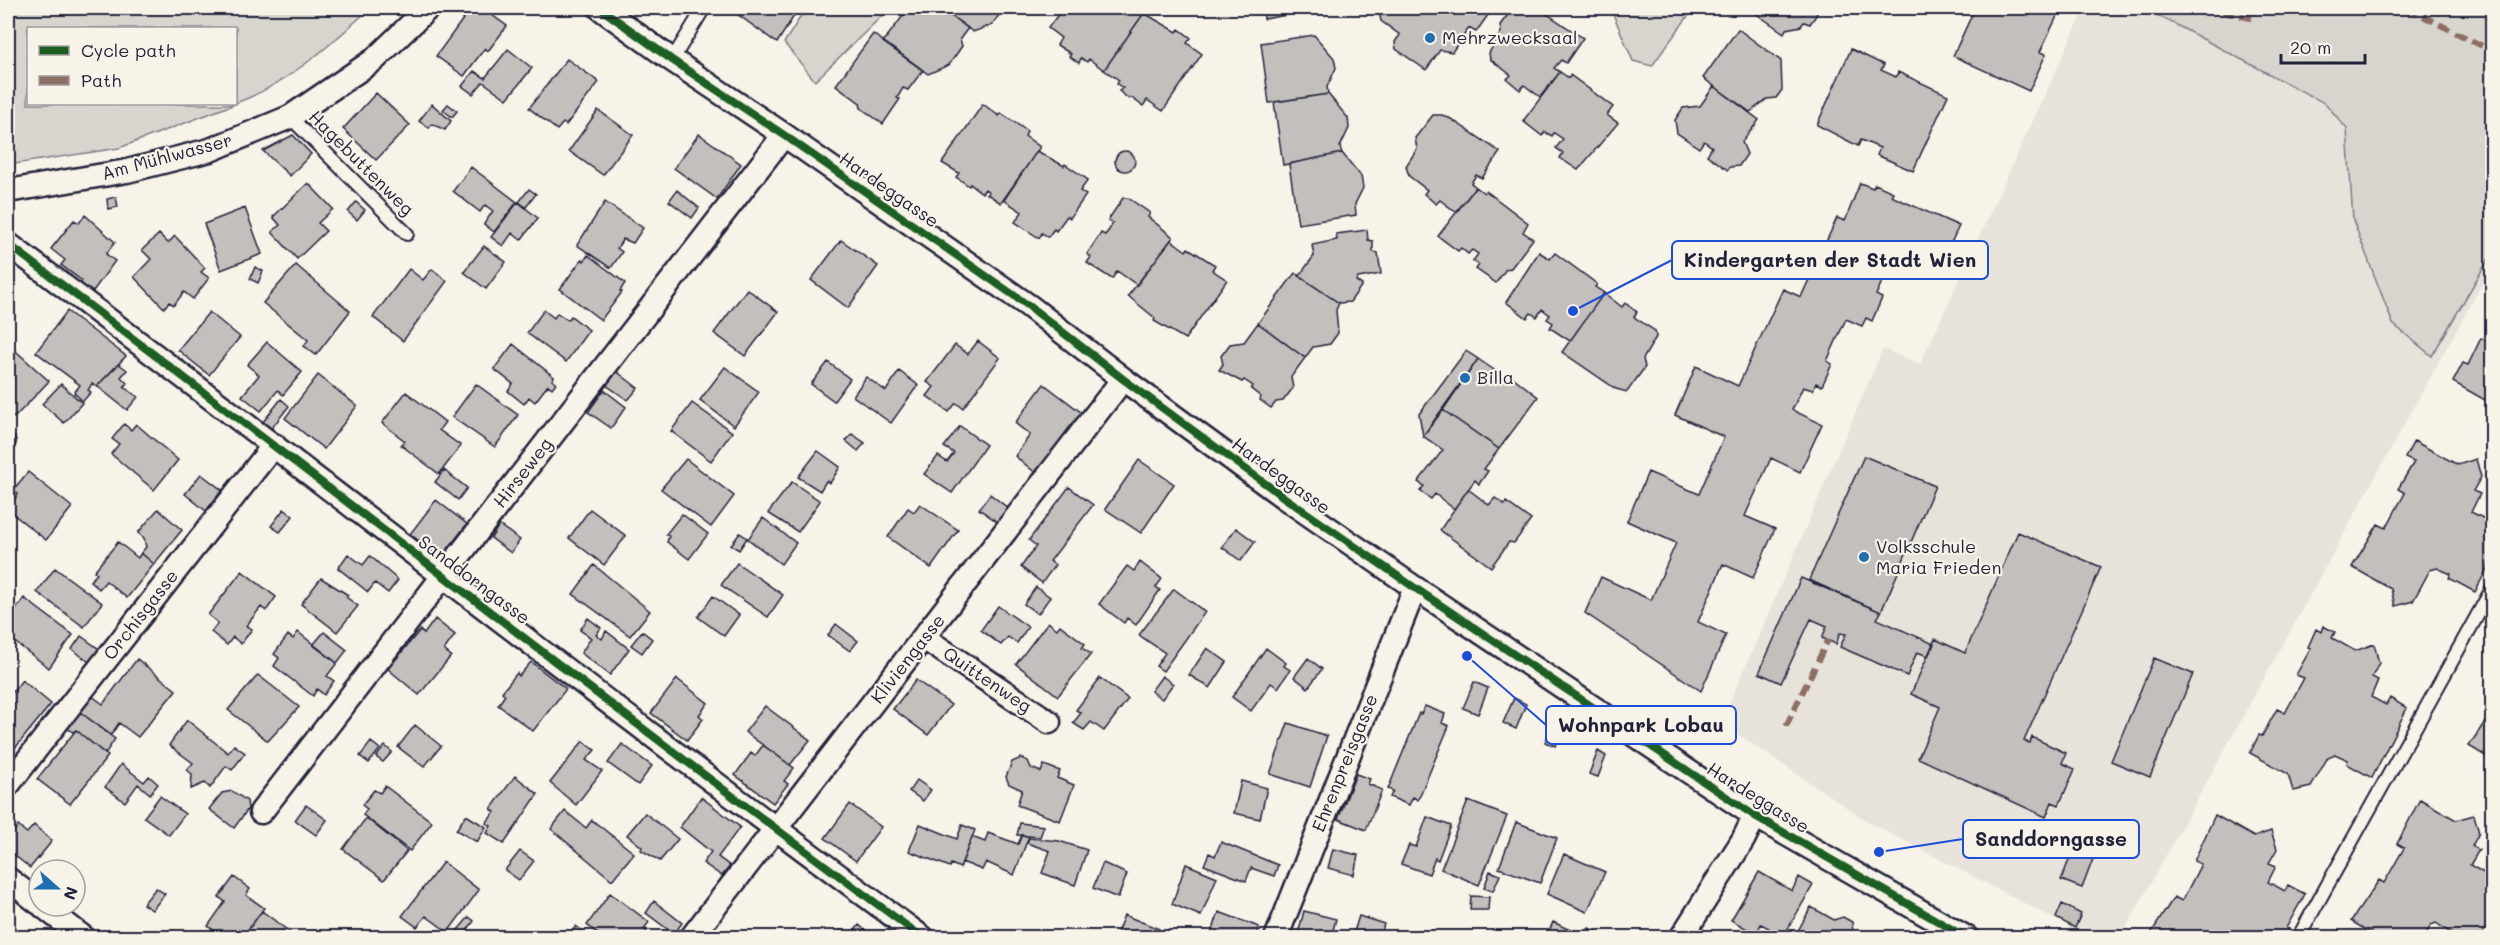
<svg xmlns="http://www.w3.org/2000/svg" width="2500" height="945" viewBox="0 0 2500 945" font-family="Mali,sans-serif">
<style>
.built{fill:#e7e3db}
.green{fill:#d8d5cf;stroke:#7d7c85;stroke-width:1.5}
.building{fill:#c2bfbd;stroke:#22223b;stroke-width:1.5}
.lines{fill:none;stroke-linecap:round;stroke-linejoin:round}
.service-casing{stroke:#22223b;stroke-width:16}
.minor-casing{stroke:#22223b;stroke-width:27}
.service{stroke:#f7f3e8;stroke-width:12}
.minor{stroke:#f7f3e8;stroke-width:22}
.quiet{stroke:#8d6e63;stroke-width:6;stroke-dasharray:12 6;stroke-linecap:butt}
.cycleway-casing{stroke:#f7f3e8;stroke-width:11}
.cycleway{stroke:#1b5e20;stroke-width:8}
.poi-dot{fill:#1f6fb2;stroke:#f7f3e8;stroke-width:2}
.labels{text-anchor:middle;stroke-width:4.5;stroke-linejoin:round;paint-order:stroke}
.poi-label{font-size:18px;fill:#22223b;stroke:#f7f3e8;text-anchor:start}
.street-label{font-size:18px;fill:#22223b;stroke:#f7f3e8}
.leader{fill:none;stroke:#1d4ed8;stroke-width:2}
.callout-dot{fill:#1d4ed8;stroke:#f7f3e8;stroke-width:2}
.callout{fill:#f7f3e8;stroke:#1d4ed8;stroke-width:2}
.callout-label{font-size:20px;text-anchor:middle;font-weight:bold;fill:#22223b}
</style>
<rect width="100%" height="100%" fill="#f7f3e8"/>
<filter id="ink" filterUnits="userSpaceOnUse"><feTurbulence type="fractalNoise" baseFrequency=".0167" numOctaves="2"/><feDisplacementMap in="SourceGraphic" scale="12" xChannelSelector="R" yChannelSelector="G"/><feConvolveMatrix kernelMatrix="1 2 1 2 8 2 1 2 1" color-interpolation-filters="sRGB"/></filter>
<g filter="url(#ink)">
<path class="built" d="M2085,8H2144L2492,194V266L2121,937H2089L1870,823L1721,723L1883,349L1920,364Z"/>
<path class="green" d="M8,8H370C331,45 287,84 236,103V28H28V104H235L119,148L8,165Z
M806,8H890L815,81L784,43Z
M1604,8H1694L1652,66L1633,61L1613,14Z
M2144,8H2492V253L2432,356L2393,324L2353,220L2347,129L2326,104Z"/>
<path class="building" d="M471,8H482L507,26L488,51L485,48L464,76L436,56Z
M735,8H799L777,43L733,11Z
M909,8H940L968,28L960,39L962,46L949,65L928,74L883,42Z
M940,8H1004L992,25L973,32Z
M1063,8H1137L1144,13L1104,70L1089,59L1087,62L1081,58L1079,63L1069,56L1071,54L1057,45L1061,38L1048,28Z
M1263,8H1319V9L1264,19Z
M1382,8H1493L1476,32L1469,28L1452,52L1440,50L1426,70L1396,49L1395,42L1400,35L1381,21L1379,12Z
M1513,8H1538L1583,38L1566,63L1561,60L1554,68L1560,72L1540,97L1524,85L1520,90L1507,79L1511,75L1490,59L1489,53L1501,32L1500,25Z
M1748,8H1815L1817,14L1810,24L1804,22L1801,26L1786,29L1784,33Z
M1975,8L1981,10L1982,8H2061L2040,52L2046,54L2029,91L1953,56Z
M1144,13L1177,32L1179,29L1191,38L1187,43L1202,54L1163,111L1147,100L1143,106L1130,97L1129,99L1119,91L1123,88L1117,84L1119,80L1104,70Z
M1738,29L1781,61L1782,90L1776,98L1767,99L1750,112L1703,78Z
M873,34L923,70L908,90L903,88L897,98L900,99L883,124L861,108L860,103L836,85Z
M1314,35L1334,58L1336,68L1327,87L1328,94L1269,103L1261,43Z
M508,49L532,68L507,99L483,82L473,94L462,86L474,71L485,78Z
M1851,49L1884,65L1881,70L1896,77L1898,72L1948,95L1913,171L1877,155L1880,148L1861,140L1858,146L1817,125Z
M567,59L599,82L566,125L563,123L557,130L529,108Z
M1560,72L1569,78L1570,75L1613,107L1607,115L1618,123L1578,170L1560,158L1563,153L1556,148L1563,139L1554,133L1552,136L1545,132L1542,136L1523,121Z
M1714,86L1759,120L1742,142L1747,154L1739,166L1730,167L1728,170L1707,155L1712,147L1704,141L1699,148L1677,133L1675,120L1683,108L1700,106Z
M376,93L410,125L376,160L343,129Z
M1328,94L1348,118L1349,128L1340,147L1342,153L1283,165L1274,102Z
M432,104L451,121L445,130L432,124L429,128L419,121Z
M448,104L457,111L452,117L443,110Z
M983,104L999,116L1001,113L1027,131L1025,136L1040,147L1001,203L987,194L989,192L985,189L982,193L970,184L969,186L956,177L959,173L942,163Z
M598,110L633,135L603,175L569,151Z
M1433,115H1442L1451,119L1500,152L1482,178L1476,175L1471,183L1476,187L1456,212L1440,200L1436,204L1424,194L1427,190L1409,176L1406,166L1417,149L1415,138Z
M699,134L741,164L717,199L674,168Z
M293,135L311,154L290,176L263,151Z
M1037,151L1064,166L1065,164L1088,180L1080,191L1086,195L1070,218L1067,216L1056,231L1054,229L1048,237L1042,233L1039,238L1015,222L1022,212L1004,200Z
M1115 161a10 10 0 1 1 20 0a10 10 0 1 1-20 0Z
M1342,153L1361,176L1363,188L1355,204L1356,215L1298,224L1289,164Z
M471,167L517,202L494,232L484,224L493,211L485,205L480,212L453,191Z
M308,183L333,209L318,223L326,231L297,259L272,232L280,225L273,217Z
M1860,183L1873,188L1875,184L1893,192L1891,196L1959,226L1937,273L1894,255L1876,295L1882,298L1872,321L1866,318L1862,326L1846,319L1827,361L1832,364L1822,386L1816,383L1813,390L1803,387L1792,410L1822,424L1800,472L1771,458L1745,516L1775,529L1753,578L1723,564L1698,622L1726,635L1701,691L1585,613L1601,577L1651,600L1676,543L1627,521L1648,472L1699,494L1724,437L1675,415L1696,366L1738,386L1783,289L1801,297L1837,218L1845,221Z
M1476,187L1484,193L1486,191L1528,223L1523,232L1533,239L1511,268L1506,269L1496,283L1476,269L1479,265L1473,261L1478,254L1472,250L1468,254L1461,248L1458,251L1438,236Z
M529,189L536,194L526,207L519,202Z
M677,190L699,208L692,218L669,201Z
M116,197L118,207L108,209L107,199Z
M1123,198H1128L1150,213L1148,217L1173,237L1137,285L1117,271L1112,279L1087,263L1091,257L1087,254L1101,233L1105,235L1109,230L1113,223L1108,220Z
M356,202L365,210L357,220L348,212Z
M518,202L538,218L521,240L512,233L503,246L491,237Z
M605,202L643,228L633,243L623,239L617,248L622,252L611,268L577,245Z
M245,208L262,254L221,270L204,224Z
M85,215L115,242L106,254L115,261L91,294L79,285L82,281L61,265L65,260L51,249L74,220L79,223Z
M1367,230L1368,240L1373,241V252L1378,253L1381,274L1358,278L1356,281L1362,285L1350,302L1339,303L1299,276L1314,256L1312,245L1337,240L1336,234Z
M159,234L168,243L175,236L205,268L201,272L209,278L193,299L184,292L174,305L169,302L164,308L134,277L151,259L142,250Z
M841,240L878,266L848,308L811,280Z
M1171,240L1186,251L1188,248L1215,265L1212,270L1227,280L1185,339L1154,321L1155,318L1128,296Z
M484,246L506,262L486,289L464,272Z
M1539,252L1550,259L1555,253L1597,284L1595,287L1604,293L1570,341L1550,328L1553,323L1547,319L1550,315L1542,309L1537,317L1531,313L1527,318L1506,302Z
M588,255L625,283L620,291L622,292L601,320L560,289L582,259L584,261Z
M296,265L350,311L316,355L304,346L308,340L263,303Z
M255,267L263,271L258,283L250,279Z
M409,269L423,280L432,269L447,281L403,341L373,317Z
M1295,273L1339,303L1336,310L1338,333L1330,344L1313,347L1305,358L1258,323Z
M747,289L778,312L745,356L714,333Z
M1604,293L1622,307L1625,303L1637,312L1634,317L1655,331L1656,337L1643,359L1645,367L1627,392L1616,389L1562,352Z
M544,310L554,318L557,313L568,320L571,316L589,330L566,362L527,333Z
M67,311L126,356L97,386L92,384L88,390L91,392L83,401L74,393L80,385L36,352Z
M209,312L240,337L209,375L178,350Z
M1258,323L1305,358L1291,377L1293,388L1283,401L1276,402L1271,408L1260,400L1261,397L1251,389L1253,386L1244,380L1242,382L1219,370L1223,364L1221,356L1230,344L1244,342Z
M2492,334V404L2453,382L2463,363L2468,365L2481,338L2489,342Z
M978,341L1000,358L963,408L956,403L949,412L927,396L934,387L927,382L955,345L968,354Z
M267,342L302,372L283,395L278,390L261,411L242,396L259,375L247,365Z
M8,344L49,381L14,418L8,412Z
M513,344L554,377L552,380L556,383L552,388L548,385L535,402L529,397L524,404L508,391L513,384L494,369Z
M1466,351L1478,359L1423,436L1419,414Z
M1478,359L1509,380L1514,378L1538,397L1499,449L1443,410Z
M828,362L850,379L834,401L811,384Z
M119,364L127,370L121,377L127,383L124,387L138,397L127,410L97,386Z
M725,367L759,392L734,426L700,400Z
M616,371L638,388L628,400L606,385Z
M899,371L918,385L891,423L853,396L866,377L886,391Z
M318,375L357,406L324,449L285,418Z
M61,384L82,403L64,423L42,404Z
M476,384L518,415L495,447L452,417Z
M1044,384L1082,413L1037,474L1015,456L1030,435L1015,423Z
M604,390L626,407L611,428L588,412Z
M406,392L445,422L439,430L461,446L439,474L401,445L405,441L382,423Z
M281,399L289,406L271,429L263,422Z
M692,403L732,432L711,461L671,431Z
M1443,410L1499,449L1484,469L1488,471L1479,484L1475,480L1454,509L1435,494L1431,499L1420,491L1424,486L1418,482L1443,450L1423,436Z
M124,424L131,430L136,424L178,460L154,490L111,454L119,444L112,439Z
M960,426L986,445L952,493L924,474L938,456L947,462L954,453L944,447Z
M852,434L865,443L858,451L846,441Z
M2414,441L2458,465L2476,459L2481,477L2473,491L2480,494L2471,512L2487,520L2492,513V552L2490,557L2492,559L2475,592L2449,578L2451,574L2437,568L2430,570L2413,601L2395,606L2391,589L2352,567L2378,524L2386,528L2405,493L2398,489L2414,462L2405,458Z
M818,451L840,467L830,483L826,481L820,491L798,477Z
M1864,456L1935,486L1881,612L1809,580Z
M686,459L734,496L711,527L661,489Z
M1139,460L1174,484L1141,533L1105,509Z
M444,470L467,488L458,500L435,482Z
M28,472L72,507L46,540L8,510L18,494L13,490Z
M201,474L222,490L206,511L185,494Z
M792,482L820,501L798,532L768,513Z
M1069,487L1093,505L1050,561L1055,565L1042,583L1021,567L1036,546L1029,540Z
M1468,489L1489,505L1495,498L1505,505L1506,502L1531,520L1514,543L1509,542L1491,567L1440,530Z
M990,494L1009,509L999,523L979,509Z
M436,500L467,524L441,558L410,534Z
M920,504L958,530L931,568L888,537L908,508L914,512Z
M158,509L182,530L154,564L141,553L146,547L144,538L138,533Z
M284,509L293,516L280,532L271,526Z
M590,509L626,536L604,565L569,538Z
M682,514L708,534L689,559L667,542L669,536L666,534Z
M763,518L796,543L781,564L748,539Z
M499,525L520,540L511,553L491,538Z
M1236,528L1255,542L1241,561L1222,547Z
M2018,532L2101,567L2024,741L2030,743L2032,737L2066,753L2062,763L2075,769L2059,805L2052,802L2046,817L1918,758L1940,707L1911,694L1935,639L1965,653Z
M740,533L747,538L739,550L731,545Z
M118,542L138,558L141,553L154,564L127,598L106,581L99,589L90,581L97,574L94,571Z
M348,554L363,565L370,556L398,580L388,593L375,583L368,592L338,568Z
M1140,562L1162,579L1156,587L1160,590L1136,625L1127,618L1124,623L1099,604L1127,566L1134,571Z
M737,563L783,595L768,617L721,585Z
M594,565L650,611L630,636L573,594Z
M55,568L102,603L84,627L37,592Z
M242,571L276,597L266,611L261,607L246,626L252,629L241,644L233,637L227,645L211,632L218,623L208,615Z
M321,578L348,595L346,597L358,606L337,632L301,604Z
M1801,578L1881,612L1877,619L1934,644L1928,656L1917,652L1907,676L1840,647L1846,634L1840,633L1836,644L1822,638L1827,626L1811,619L1781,683L1759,673Z
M1036,587L1050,597L1038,614L1024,604Z
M1174,589L1205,612L1163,671L1156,666L1165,653L1139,635Z
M713,596L739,615L724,636L698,617Z
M24,598L73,635L49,668L8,637V621Z
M998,606L1028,627L1017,643L1008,637L1001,645L981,630Z
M588,618L601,628L596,635L602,639L606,631L629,649L610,675L581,653L591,638L580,630Z
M435,619L455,635L444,650L451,656L419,695L388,669L420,630L424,634Z
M1048,622L1057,629L1060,625L1085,644L1082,648L1091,654L1058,696L1016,664Z
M836,624L858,641L850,651L828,635Z
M2323,626L2335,632L2332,638L2355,651L2374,644L2379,663L2372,677L2378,680L2371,697L2386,705L2390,698L2407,708L2372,778L2347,764L2348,760L2335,754L2328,757L2311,787L2293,791L2288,774L2250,753L2259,735L2262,736L2277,709L2285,713L2304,678L2296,675L2311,648L2308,647L2316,629L2321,632Z
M642,631L652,639L642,653L631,645Z
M298,632L337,663L327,676L334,681L324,695L317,689L313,696L274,666L279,658L274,654L288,635L293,639Z
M324,632L347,650L337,663L313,645Z
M81,636L99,649L89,662L72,649Z
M1207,648L1227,662L1210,688L1189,675Z
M1266,648L1286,663L1284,666L1290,670L1278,688L1271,683L1251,711L1232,697Z
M1308,658L1322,669L1308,688L1294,677Z
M2154,658L2193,674L2150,777L2111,761Z
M137,659L176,690L138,737L119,723L111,735L80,712L92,696L103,704Z
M531,662L566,689L533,731L498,705L505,695L502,692L517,673L519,676Z
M258,675L299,707L268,741L228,710Z
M1162,676L1173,684L1162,699L1151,691Z
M1100,678L1128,699L1104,731L1091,722L1084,730L1073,723L1081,713L1076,710Z
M677,679L708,703L699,715L703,719L687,740L651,713Z
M22,680L51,704L16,747L8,741V698Z
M916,680L951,705L928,735L893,709Z
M1474,682L1488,688L1478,714L1463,708Z
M1514,698L1526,704L1516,729L1503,723Z
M765,706L810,740L790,765L745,732Z
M1425,706L1445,714L1442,723L1449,726L1418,800L1413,797L1409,805L1390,797L1393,791L1388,789L1419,713L1421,714Z
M2492,711V760L2469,746Z
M80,712L115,739L105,754L76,730L73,732L67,728Z
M187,720L228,753L234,745L245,753L232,770L226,766L210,788L205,783L191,789L192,774L187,770L193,763L169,745Z
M1553,722L1563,727L1555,746L1545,742Z
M1288,723L1327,736L1310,787L1270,774Z
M415,725L441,746L424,767L398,747Z
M76,730L108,756L70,804L37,779Z
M583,741L595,750L586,760L602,771L576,805L550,783Z
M371,742L380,749L369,763L360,756Z
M622,744L652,766L638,785L608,763Z
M763,745L794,768L784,781L788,784L773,803L735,775L751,753L755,756Z
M385,746L392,752L383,762L376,757Z
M1598,751L1606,756L1598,777L1589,774Z
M1021,758L1028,761L1031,768L1041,772L1044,765L1060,771L1057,778L1074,785L1060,821L1017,805L1022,790L1009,784L1006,777L1012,762Z
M121,764L144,782L149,776L158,784L150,794L138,784L125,802L105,787Z
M1356,774L1370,779L1368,784L1382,790L1366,830L1338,819Z
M515,776L538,794L504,844L487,833L491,826L486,823L495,812L491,809Z
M917,780L931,790L923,801L909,791Z
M1241,781L1267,788L1260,819L1234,813Z
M385,786L432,822L410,851L363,815L367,809L362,805L374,790L380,793Z
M232,791L247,801L248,809L234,828L209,809L222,793Z
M160,796L185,814L169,835L144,817Z
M701,797L740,827L718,857L730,866L722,876L703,863L711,852L680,827Z
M2420,799L2456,820L2474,815L2479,833L2472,846L2479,850L2470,865L2487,875L2492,869V905L2489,912L2492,915L2480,938H2458L2436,923L2431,925L2424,938H2379L2351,921L2379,880L2384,883L2404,848L2397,844Z
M1468,801L1507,816L1479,885L1441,869Z
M850,804L881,827L856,861L825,838Z
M306,805L327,820L316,835L295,820Z
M565,811L586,828L592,820L634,853L612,880L551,829Z
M645,813L678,839L660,861L641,850L642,847L627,835Z
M466,815L486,827L477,842L456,830Z
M2215,815L2254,837L2271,831L2277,849L2269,863L2276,866L2268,882L2285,891L2288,885L2305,894L2286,928L2289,929L2284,938H2148L2174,897L2182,901L2201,864L2194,861Z
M1427,817L1451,826L1438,860L1435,858L1429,874L1401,864L1409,845L1416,847Z
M366,818L407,851L384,880L343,849Z
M1516,822L1557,838L1540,883L1499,868Z
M1020,823L1044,826L1040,837L1017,835Z
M920,824L957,839L962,825L975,830L960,868L951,864L950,867L909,851Z
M34,825L52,841L30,868L8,850V838L18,826L27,833Z
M988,833L1018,844L1022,835L1029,836L1014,875L986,862L982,870L962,862L972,837L985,842Z
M1029,838L1059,841L1087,850L1075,885L1042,873L1050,851L1027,843Z
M2078,838L2098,846L2082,888L2061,880Z
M1221,842L1278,865L1274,876L1251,868L1246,881L1204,865L1209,853L1215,856Z
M1333,849L1358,855L1354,875L1328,868Z
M520,851L534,861L519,880L505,870Z
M1564,854L1605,872L1587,912L1547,894Z
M443,862L479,890L448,932L426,916L417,927L402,916Z
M1103,863L1127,874L1118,898L1093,888Z
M1186,864L1217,877L1201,916L1172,904Z
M1490,871L1500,875L1493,891L1484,888Z
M1759,872L1792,891L1799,877L1813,885L1786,932L1794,938H1765L1769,928L1761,924L1756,934L1731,920Z
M234,877L250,889L246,895L264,908L242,938H213L216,932L208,926L225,902L219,897Z
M156,888L165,894L152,910L143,904Z
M610,893L649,922L644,929L647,931L643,936L645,938H603L587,925Z
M1471,896L1489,897L1488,910H1470Z
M654,901L682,923L674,934L646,913Z
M2062,904L2081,914L2075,928L2056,918Z
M1811,907L1834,920L1843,917L1852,922L1853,932L1850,938H1794Z
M262,911L291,933L288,938H242Z
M1304,911L1336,919L1331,938H1297Z
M1219,912L1259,927L1255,938H1210Z
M1124,915L1159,929L1156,938H1115Z
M1359,916L1384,924L1380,938H1352Z
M469,917L474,921L463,936L465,938H451Z
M1553,922L1585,937L1589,928L1612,938H1546Z
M859,925L876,938H836L841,930L850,937Z
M576,926L591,938H567Z"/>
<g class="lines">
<g class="service-casing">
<path id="service" d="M672,60L704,8
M290,117L407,234
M8,440L9,442
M2298,938L2492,589"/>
</g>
<g class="minor-casing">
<path id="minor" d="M600,8L672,60L784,135L1029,306L1123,379L1285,498L1415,588L1755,816L1967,938
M8,191L127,171L210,150L290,117L374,60L428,8
M8,244C314,474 614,711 923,938
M924,638L1049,722
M8,785L274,445
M261,812L784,135
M8,879L39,903
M43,906L84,938
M691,938L1123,379
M1276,938L1415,588
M1681,938L1743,840L1755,816"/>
</g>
<use href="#service" class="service"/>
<use href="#minor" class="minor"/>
<path class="quiet" d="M2205,8L2255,19
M2407,8L2492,51
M1786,726L1828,640"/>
<g class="cycleway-casing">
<path id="cycleway" d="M600,8L672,60L784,135L1029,306L1123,379L1285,498L1415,588L1755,816L1967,938
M8,244C314,474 614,711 923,938"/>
</g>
<use href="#cycleway" class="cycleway"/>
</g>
</g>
<g class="poi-dot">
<circle cx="1430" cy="38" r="6"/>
<circle cx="1465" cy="378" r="6"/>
<circle cx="1864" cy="557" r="6"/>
</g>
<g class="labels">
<g class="poi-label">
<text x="1442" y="44">Mehrzwecksaal</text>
<text x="1477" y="384">Billa</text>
<text x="1876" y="553">Volksschule<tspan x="1876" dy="21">Maria Frieden</tspan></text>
</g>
<g class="street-label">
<text transform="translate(167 157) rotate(-15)" y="6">Am Mühlwasser</text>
<text transform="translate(361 163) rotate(45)" y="6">Hagebuttenweg</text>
<text transform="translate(889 190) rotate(35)" y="6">Hardeggasse</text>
<text transform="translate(523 473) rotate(-52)" y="6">Hirseweg</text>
<text transform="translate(1281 476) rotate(36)" y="6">Hardeggasse</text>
<text transform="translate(474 580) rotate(37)" y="6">Sanddorngasse</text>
<text transform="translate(141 615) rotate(-52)" y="6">Orchisgasse</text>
<text transform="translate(908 659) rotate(-52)" y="6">Kliviengasse</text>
<text transform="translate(987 680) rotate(34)" y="6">Quittenweg</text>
<text transform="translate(1345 763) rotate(-68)" y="6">Ehrenpreisgasse</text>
<text transform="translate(1758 798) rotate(32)" y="6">Hardeggasse</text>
</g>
</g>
<path class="leader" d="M1573 311L1672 260M1467 656L1546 725M1879 852L1963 839"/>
<g class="callout-dot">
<circle cx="1573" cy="311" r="6"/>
<circle cx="1467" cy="656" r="6"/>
<circle cx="1879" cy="852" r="6"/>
</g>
<g class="callout">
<rect x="1672" y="241" width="316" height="38" rx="6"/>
<rect x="1546" y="706" width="190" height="38" rx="6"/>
<rect x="1963" y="820" width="176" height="38" rx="6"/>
</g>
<g class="callout-label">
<text x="1830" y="267">Kindergarten der Stadt Wien</text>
<text x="1641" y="732">Wohnpark Lobau</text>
<text x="2051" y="846">Sanddorngasse</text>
</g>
<rect width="2500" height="945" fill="none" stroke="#f7f3e8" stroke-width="30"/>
<rect x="15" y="15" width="2470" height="915" fill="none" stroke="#22223b" stroke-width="2" filter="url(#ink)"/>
<rect x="27" y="27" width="210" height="78" fill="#f7f3e8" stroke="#a29fa3" stroke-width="1.5"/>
<rect x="39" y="46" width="30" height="9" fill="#1b5e20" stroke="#a29fa3" stroke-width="1.5"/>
<text x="81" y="57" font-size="18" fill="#22223b">Cycle path</text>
<rect x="39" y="76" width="30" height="9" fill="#8d6e63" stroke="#a29fa3" stroke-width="1.5"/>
<text x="81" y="87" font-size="18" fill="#22223b">Path</text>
<g transform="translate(57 888) rotate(111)"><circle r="28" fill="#f7f3e8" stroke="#a29fa3" stroke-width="1.5"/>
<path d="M0-4.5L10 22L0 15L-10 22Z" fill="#1f6fb2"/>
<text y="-9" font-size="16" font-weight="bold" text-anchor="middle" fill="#22223b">N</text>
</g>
<path d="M2281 54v9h84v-9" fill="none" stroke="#22223b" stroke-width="3"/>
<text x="2290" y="54" font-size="18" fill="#22223b" stroke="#f7f3e8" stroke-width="4.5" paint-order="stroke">20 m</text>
</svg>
